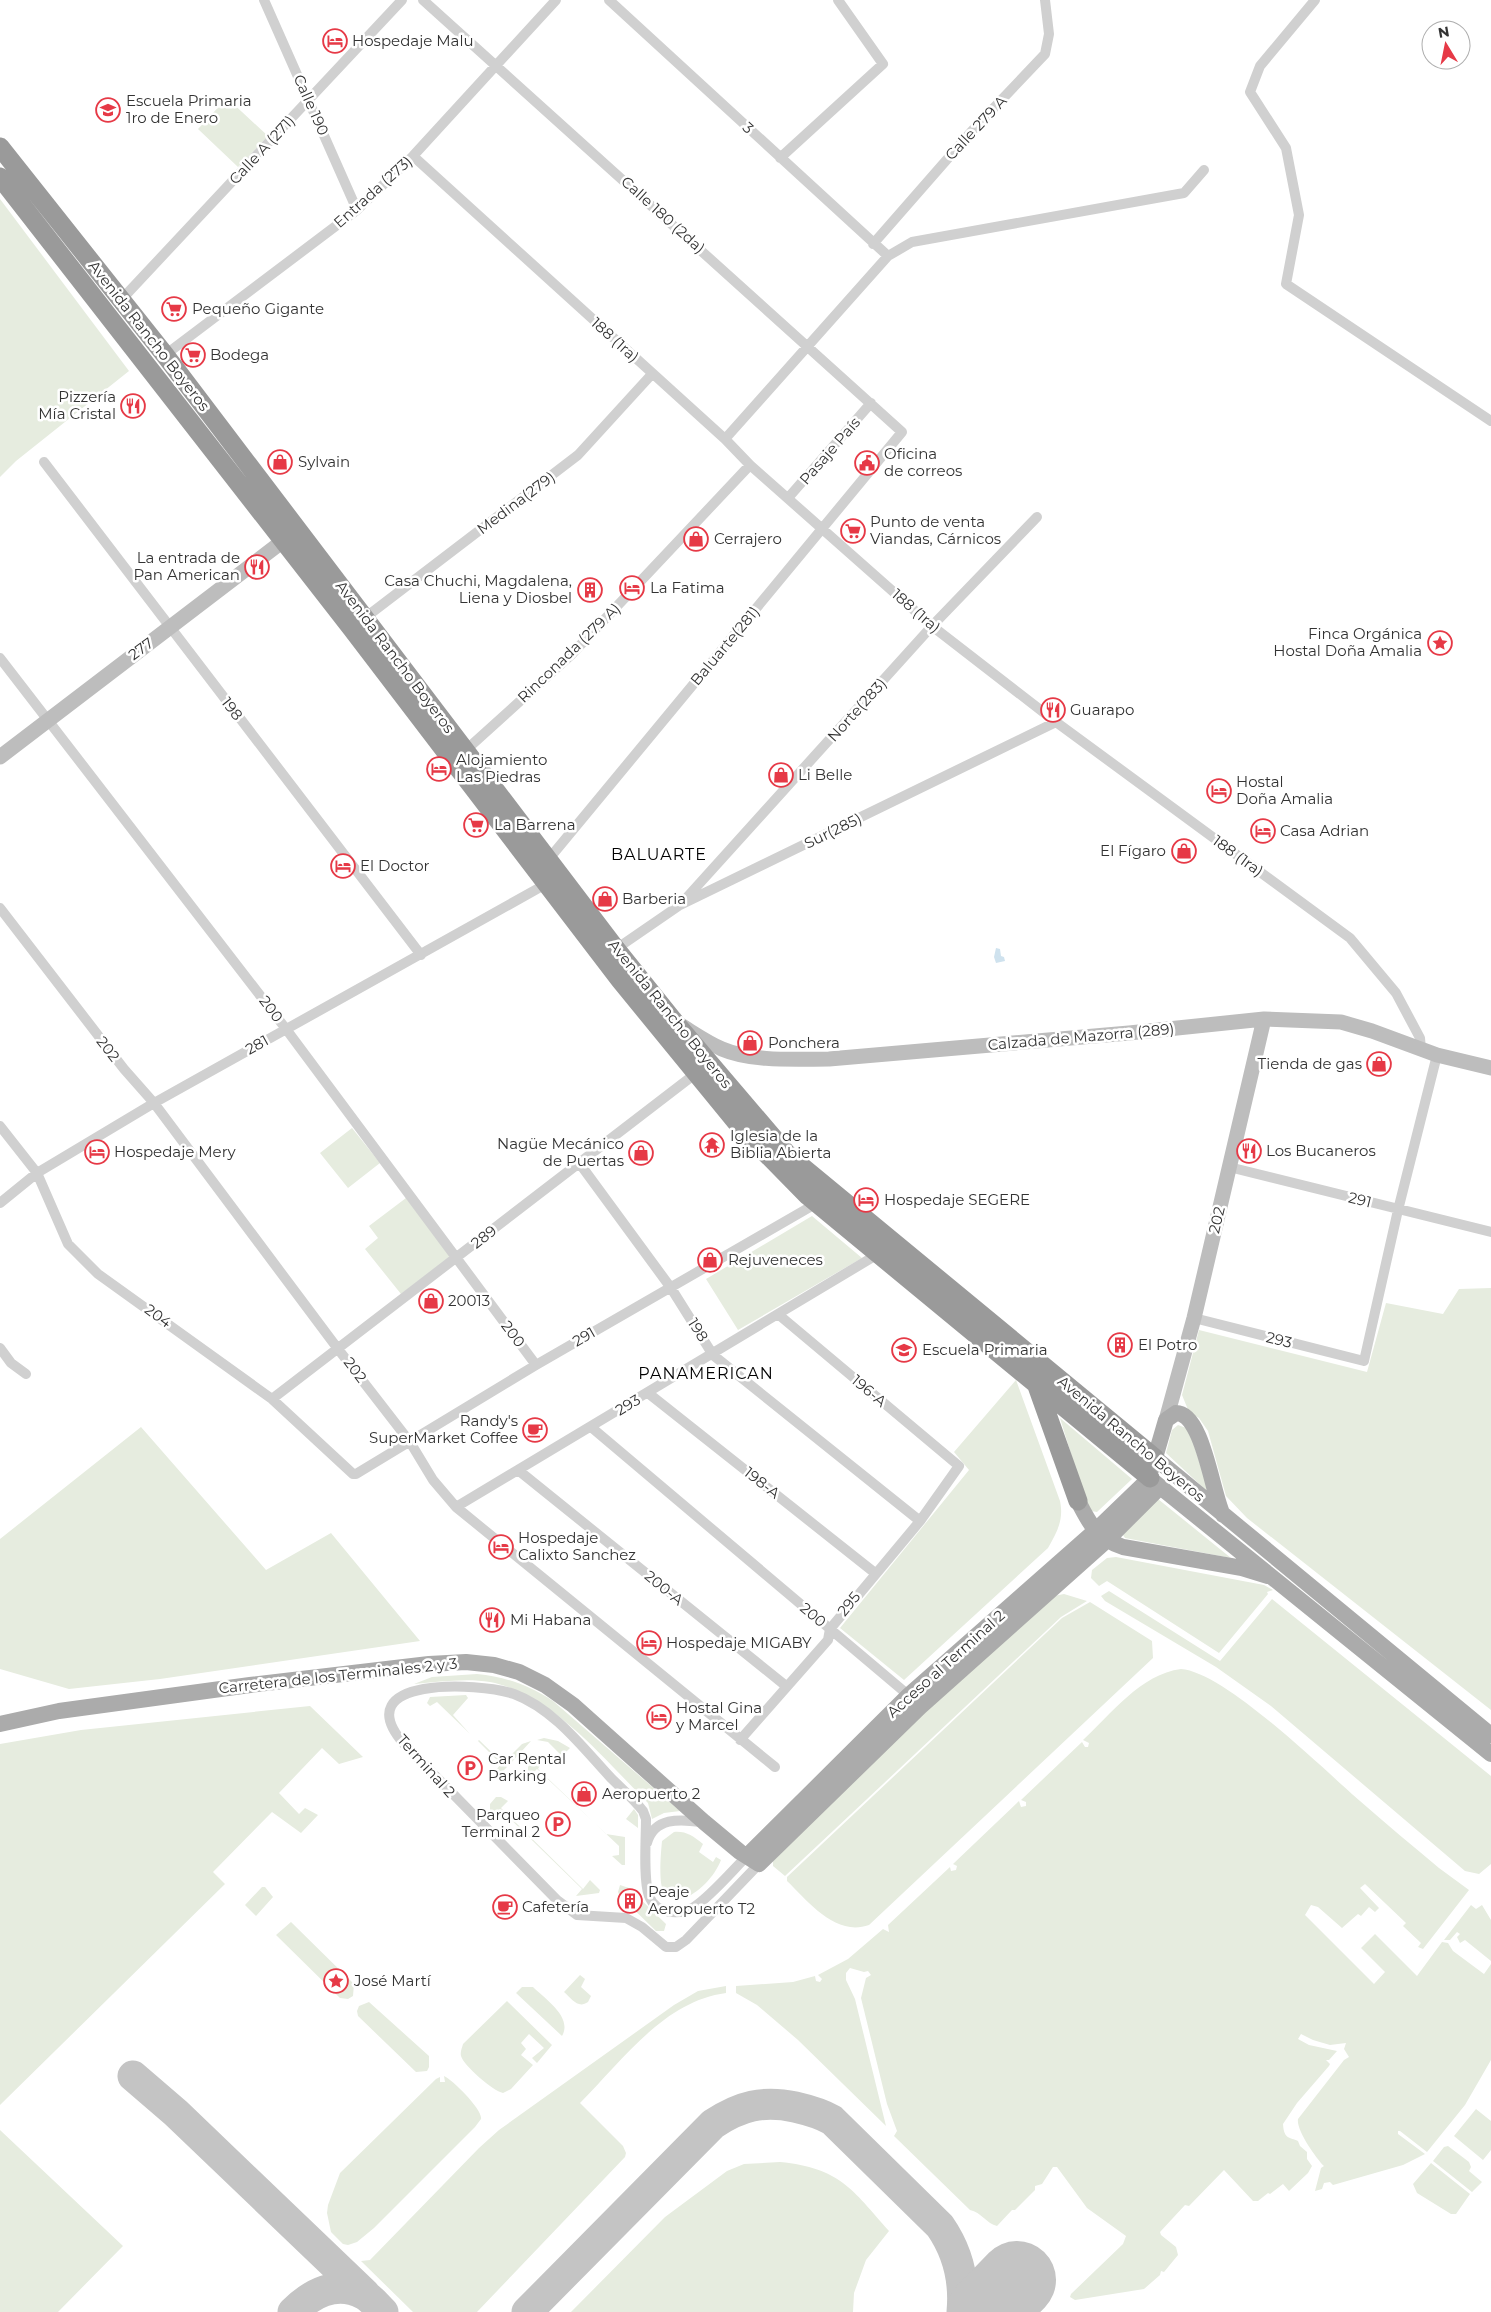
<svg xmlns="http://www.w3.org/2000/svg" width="1491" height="2312" viewBox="0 0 1491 2312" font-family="Montserrat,sans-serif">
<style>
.green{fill:#e6ecdf}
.water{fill:#cfe2ee}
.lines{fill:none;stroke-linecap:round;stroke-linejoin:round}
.taxiway{stroke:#c4c4c4;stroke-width:31}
.runway{stroke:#c4c4c4;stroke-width:78}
.street{stroke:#d0d0d0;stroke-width:10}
.secondary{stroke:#bdbdbd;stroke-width:15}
.primary{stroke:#ababab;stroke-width:16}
.highway{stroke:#9a9a9a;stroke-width:19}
.labels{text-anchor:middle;stroke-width:5;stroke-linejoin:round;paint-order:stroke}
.poi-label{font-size:15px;fill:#333;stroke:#fff;text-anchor:start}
.street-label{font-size:15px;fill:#333;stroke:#fff}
.neighbourhood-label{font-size:16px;letter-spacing:1px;fill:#000;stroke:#fff}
</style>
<rect width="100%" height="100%" fill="#fff"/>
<path class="green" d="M227,98L268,136L238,167L198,129Z
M0,199L129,371L16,461L0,477Z
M352,1128L380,1163L348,1188L320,1153Z
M406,1198L451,1256L401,1294L365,1249L378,1238L369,1226Z
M812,1216L862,1258L738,1330L706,1279Z
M1491,1288V1710L1247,1518L1226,1496L1208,1431L1199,1418L1189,1412L1182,1395L1199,1330L1367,1372L1386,1303L1443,1314L1459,1289Z
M1016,1380L1060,1501C1064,1520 1057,1532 1048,1548L904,1680L840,1628L969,1470L954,1452Z
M1060,1418L1132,1479L1097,1512L1091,1511L1087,1506Z
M1178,1425L1189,1429L1209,1493L1166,1453L1172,1430Z
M141,1427L266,1570L331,1533L420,1641L160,1679L69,1689L0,1669V1539Z
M1158,1499L1231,1558L1125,1538L1123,1535Z
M1116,1557L1264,1585L1273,1590L1267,1592L1268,1594L1219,1653L1107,1581L1099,1586L1091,1578L1092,1570L1107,1558Z
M1109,1591L1220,1661L1272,1599L1491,1776V1864L1479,1874L1465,1871L1271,1706L1216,1667L1105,1601L1101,1596Z
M1064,1594L1087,1601L1061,1617L785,1876L773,1866V1861L940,1695L1054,1596Z
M1090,1602L1152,1641L1153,1658L869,1925C835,1937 808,1901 787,1881V1877L1062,1618Z
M1181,1669C1225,1672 1324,1770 1360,1801C1386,1824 1413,1846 1439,1868L1469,1890L1423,1949L1418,1947L1421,1943L1403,1926L1406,1923L1365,1884L1360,1888L1379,1908L1375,1912L1369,1907L1361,1916L1358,1914L1342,1928L1318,1907L1311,1905L1305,1915L1374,1984L1385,1972L1361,1948L1375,1934L1417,1976L1442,1942L1448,1943L1453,1951L1484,1974L1491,1964V2060L1465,2105L1427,2152L1400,2131H1398V2134L1425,2154L1403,2165L1333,2185L1330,2182L1324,2183L1322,2189L1315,2191L1321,2168L1324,2166C1316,2158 1296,2130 1298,2119L1344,2060L1349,2057L1344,2049L1346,2043L1330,2045L1313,2040L1301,2034L1298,2039L1309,2045L1337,2051L1329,2060H1326L1330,2064L1329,2066L1297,2103L1283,2124C1284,2140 1290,2137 1298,2141L1300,2146L1307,2152V2159L1312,2166L1308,2173L1289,2191L1283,2184L1270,2194L1268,2193L1258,2201H1253L1224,2170L1189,2206L1185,2205L1160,2232L1161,2235L1176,2247L1178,2255L1164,2272L1161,2271L1160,2275L1144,2289L1075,2300L1070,2297L1071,2294L1123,2244L1126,2236L1087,2208L1057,2167H1053L1042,2184L1035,2186V2190L1015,2210H1012L997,2226C987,2224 981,2212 970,2210L894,2136L897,2131L887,2104L861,1998L866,1978L871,1975L868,1971L864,1972L850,1968L846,1973V1980L855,1999L886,2126L798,2040L757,2005L736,1993V1986L793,1982L815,1976L816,1981L820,1982L822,1979L818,1975L848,1959L883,1929L889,1932L888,1925L950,1867L951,1871L956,1870L957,1866L953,1864L1019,1801L1021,1807L1026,1806V1802L1021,1800L1082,1742L1085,1747H1088L1089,1743L1083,1740C1111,1714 1141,1674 1181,1669Z
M477,1674C506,1677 528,1685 553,1701L680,1811L664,1813L652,1819L648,1803C605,1760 552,1694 490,1682C466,1678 439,1682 414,1684L432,1677Z
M466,1695L468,1698L453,1715L470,1734L437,1702L430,1706L427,1703L430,1697Z
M310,1706L363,1757L339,1764L322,1748L279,1793L299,1814L305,1808L318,1815L301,1833L272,1812L213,1872L225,1884L0,2105V1744L81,1730Z
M544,1738L558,1741L570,1748L562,1756L548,1742L537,1740Z
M479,1740L507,1767L497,1777L495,1771L501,1764L478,1741Z
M531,1741L510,1764L506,1760L522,1744Z
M533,1758L543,1760L538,1769L606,1834L625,1837V1865H622L612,1856L619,1855V1846L537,1769L531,1775L528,1772V1763Z
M496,1797H501L508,1801L501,1808L583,1889L590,1880L600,1890L599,1893L576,1896L582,1889L500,1809L494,1815L490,1810V1804Z
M634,1809L638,1815V1828L626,1819Z
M674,1832C686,1831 693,1836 703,1844L699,1852L713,1862L716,1857L721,1860C715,1876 698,1894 682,1899C675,1899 668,1898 664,1892C658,1884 661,1852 662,1841Z
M620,1885L629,1888L666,1924L664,1931H656L620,1896L618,1892Z
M262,1887H265L273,1897L256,1916L245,1905Z
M1471,1905L1476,1909L1482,1905L1491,1920V1961L1465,1940L1460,1943L1457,1937L1460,1934L1457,1932L1450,1940H1444Z
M291,1922L354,1984L353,1996L348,1999L340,1998L276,1935Z
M580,1975L585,1979L581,1987L591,1996L588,2002C578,2009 572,1999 564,1992Z
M726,1986V1993C664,2001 622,2061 580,2103L623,2146L626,2153L625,2157L477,2312H413L361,2261L370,2260L479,2148L499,2130L674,2005L698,1991Z
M522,1987H533C545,1999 573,2017 562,2036L516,1993Z
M507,2001L552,2045L537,2063L532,2058L544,2048L529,2034L521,2043L526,2049L521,2055L533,2065L511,2089L503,2093C493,2091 464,2066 461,2056C460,2052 462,2048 463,2044Z
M369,2002L429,2056V2067L427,2071L416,2072L358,2016L357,2011L359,2006Z
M444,2076C453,2080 483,2110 481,2119L475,2127L374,2228L357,2242L348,2245L343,2244L331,2232L327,2213L328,2205L340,2173L436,2079L440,2077V2082H445Z
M1476,2109L1491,2121V2150L1483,2160L1454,2136Z
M0,2130L123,2246L58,2312H0Z
M1448,2146L1469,2162L1471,2167L1469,2171L1482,2182L1472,2192L1433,2161L1444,2147Z
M780,2162C840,2168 852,2189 889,2231L866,2260L854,2293L853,2312H571L665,2217L727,2171L744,2164Z
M1431,2163L1470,2194L1456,2214H1451L1417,2193L1413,2184Z"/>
<path class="water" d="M996,948L1000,949L1001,956L1004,957L1005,961L996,963L994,957Z"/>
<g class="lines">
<path class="taxiway" d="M133,2076L176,2113L365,2294
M293,2312C312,2293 336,2280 363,2294C370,2297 377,2306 383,2312
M527,2312L713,2124C740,2106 763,2100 795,2107C808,2110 820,2113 832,2120L940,2226C958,2252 965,2280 962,2312"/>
<path class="runway" d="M986,2312L1017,2280"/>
<path class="street" d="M264,0L357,210
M423,0L902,432L548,860
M609,0L888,256
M1315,0L1260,66L1250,92L1286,148L1299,215L1286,284L1491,421
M413,156L725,439L750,465L932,626L1056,722L1350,938L1396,993L1420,1038L1421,1049
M780,158L883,64L838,0
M873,244L971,132L1045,54L1049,34L1045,0
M122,299L402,0
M165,355L357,210L413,156L556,0
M725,439L888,256L912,242L1184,193L1204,170
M44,462L421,955
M788,498L871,403
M366,617L578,455L652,374
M0,658L286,1029L536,1365
M466,750L571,655L750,465
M680,905L932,626L1037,517
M0,908L124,1069L154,1103L338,1349L410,1442L433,1480L456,1507L775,1767
M616,949L680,905L1056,722
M0,1126L37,1173L68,1244L98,1274L272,1399L353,1474H356L536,1365L817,1203
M580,1164L671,1288L713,1355L920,1521
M1229,1167L1491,1232
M0,1203L37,1173L154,1103L546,884
M1194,1318L1364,1361L1398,1210L1437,1055
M0,1348L11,1363L26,1374
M648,1393L875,1573
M272,1399L695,1074
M591,1427L913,1699
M518,1470L786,1686
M456,1507L878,1254
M740,1740L828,1640L830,1629L920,1521L959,1466L779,1315
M647,1843C654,1817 680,1819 701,1822
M747,1856C733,1870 710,1897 694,1907C679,1916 656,1914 649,1896C643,1879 646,1838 646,1819L643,1811C634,1799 622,1789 611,1778C583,1748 554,1709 514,1694C479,1682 345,1676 404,1744L557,1900L577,1915L626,1918L642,1927L666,1947H676L686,1940L759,1864"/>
<path class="secondary" d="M0,757L283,541
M682,1026C695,1034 708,1043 722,1049C752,1062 797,1059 829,1059L1129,1033L1264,1019L1341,1022L1372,1031L1437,1055L1491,1068
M1166,1420L1194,1318L1264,1019"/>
<path class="primary" d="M1155,1458L1491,1735
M1152,1468L1166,1420L1176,1413C1203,1413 1212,1493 1223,1515
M1153,1481L1491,1754
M1078,1501C1090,1525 1097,1538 1123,1547L1242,1568L1268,1576
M0,1724L59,1711L250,1685L429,1664L466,1662L494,1665L519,1672L545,1685L573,1705L704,1822L740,1852L759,1864L920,1707L1106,1541L1160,1487
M747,1856L909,1695L1095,1531L1150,1478"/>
<path class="highway" d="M0,147L165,355L616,949L673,1020L788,1155L1155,1458
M0,177L352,629L620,980L741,1128L808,1196L1150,1478
M1037,1386L1078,1501"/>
</g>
<defs>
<g id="hotel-ring" transform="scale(1.25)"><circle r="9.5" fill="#fff" stroke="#e63946" stroke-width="1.5"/><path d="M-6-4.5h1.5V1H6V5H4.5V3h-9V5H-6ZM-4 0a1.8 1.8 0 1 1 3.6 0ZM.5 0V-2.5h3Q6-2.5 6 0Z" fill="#e63946"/></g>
<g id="school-ring" transform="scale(1.25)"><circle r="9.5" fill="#fff" stroke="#e63946" stroke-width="1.5"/><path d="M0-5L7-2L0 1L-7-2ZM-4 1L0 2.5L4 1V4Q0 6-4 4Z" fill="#e63946"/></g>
<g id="supermarket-ring" transform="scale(1.25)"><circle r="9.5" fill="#fff" stroke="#e63946" stroke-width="1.5"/><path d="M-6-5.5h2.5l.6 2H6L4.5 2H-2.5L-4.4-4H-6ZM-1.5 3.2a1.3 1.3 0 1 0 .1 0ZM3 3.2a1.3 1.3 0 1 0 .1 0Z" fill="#e63946"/></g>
<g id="restaurant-ring" transform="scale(1.25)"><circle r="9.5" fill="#fff" stroke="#e63946" stroke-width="1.5"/><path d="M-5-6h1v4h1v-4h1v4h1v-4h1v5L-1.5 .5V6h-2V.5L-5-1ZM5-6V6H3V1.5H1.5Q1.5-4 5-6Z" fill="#e63946"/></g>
<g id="shop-ring" transform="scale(1.25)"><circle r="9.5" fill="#fff" stroke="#e63946" stroke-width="1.5"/><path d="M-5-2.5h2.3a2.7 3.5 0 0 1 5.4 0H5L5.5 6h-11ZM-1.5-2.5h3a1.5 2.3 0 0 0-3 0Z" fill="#e63946"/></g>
<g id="civic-ring" transform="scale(1.25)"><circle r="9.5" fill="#fff" stroke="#e63946" stroke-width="1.5"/><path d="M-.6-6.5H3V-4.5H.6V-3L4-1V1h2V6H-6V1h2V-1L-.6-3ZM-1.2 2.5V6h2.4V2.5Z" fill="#e63946"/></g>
<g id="building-ring" transform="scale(1.25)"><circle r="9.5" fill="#fff" stroke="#e63946" stroke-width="1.5"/><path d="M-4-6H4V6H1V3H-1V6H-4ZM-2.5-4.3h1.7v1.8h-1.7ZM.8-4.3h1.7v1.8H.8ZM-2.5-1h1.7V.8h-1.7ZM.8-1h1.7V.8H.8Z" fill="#e63946"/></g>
<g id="sight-ring" transform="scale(1.25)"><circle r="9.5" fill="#fff" stroke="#e63946" stroke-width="1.5"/><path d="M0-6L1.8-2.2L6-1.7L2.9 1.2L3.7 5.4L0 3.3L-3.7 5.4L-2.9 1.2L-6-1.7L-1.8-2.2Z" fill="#e63946"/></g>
<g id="temple-ring" transform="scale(1.25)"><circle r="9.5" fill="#fff" stroke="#e63946" stroke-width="1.5"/><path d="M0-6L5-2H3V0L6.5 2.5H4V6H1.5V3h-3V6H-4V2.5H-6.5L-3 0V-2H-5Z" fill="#e63946"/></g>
<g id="cafe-ring" transform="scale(1.25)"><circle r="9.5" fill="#fff" stroke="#e63946" stroke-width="1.5"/><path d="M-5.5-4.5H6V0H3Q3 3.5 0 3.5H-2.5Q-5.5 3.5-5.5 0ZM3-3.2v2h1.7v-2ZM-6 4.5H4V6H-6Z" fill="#e63946"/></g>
<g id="parking-ring" transform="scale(1.25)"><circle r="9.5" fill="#fff" stroke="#e63946" stroke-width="1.5"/><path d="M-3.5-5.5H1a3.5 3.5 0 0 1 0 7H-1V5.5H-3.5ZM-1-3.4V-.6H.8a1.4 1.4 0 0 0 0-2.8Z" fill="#e63946"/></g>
</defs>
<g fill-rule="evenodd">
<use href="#hotel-ring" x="335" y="41"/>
<use href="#school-ring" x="108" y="110"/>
<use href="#supermarket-ring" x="174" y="309"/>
<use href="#supermarket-ring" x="193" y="355"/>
<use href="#restaurant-ring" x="133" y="406"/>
<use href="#shop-ring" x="280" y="462"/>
<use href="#civic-ring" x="867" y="463"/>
<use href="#supermarket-ring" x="853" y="531"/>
<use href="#shop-ring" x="696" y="539"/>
<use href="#restaurant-ring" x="257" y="567"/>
<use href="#hotel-ring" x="632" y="588"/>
<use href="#building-ring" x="590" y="590"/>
<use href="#sight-ring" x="1440" y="643"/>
<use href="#restaurant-ring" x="1053" y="710"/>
<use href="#hotel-ring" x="439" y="769"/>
<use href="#shop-ring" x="781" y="775"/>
<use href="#hotel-ring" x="1219" y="791"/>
<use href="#supermarket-ring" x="476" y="825"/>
<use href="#hotel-ring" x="1263" y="831"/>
<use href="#shop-ring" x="1184" y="851"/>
<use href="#hotel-ring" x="343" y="866"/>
<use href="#shop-ring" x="605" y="899"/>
<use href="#shop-ring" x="750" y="1043"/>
<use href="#shop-ring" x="1379" y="1064"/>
<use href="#temple-ring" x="712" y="1145"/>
<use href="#restaurant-ring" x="1249" y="1151"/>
<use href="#hotel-ring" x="97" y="1152"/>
<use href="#shop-ring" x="641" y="1153"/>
<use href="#hotel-ring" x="866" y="1200"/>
<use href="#shop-ring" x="710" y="1260"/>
<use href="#shop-ring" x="431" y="1301"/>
<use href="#building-ring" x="1120" y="1345"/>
<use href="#school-ring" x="904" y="1350"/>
<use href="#cafe-ring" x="535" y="1430"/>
<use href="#hotel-ring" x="501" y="1547"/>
<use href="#restaurant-ring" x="492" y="1620"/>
<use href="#hotel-ring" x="649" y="1643"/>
<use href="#hotel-ring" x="659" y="1717"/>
<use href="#parking-ring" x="470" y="1768"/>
<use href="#shop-ring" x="584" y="1794"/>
<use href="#parking-ring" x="558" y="1824"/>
<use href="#building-ring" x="630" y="1901"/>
<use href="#cafe-ring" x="505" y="1907"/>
<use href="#sight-ring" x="336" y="1981"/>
</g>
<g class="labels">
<g class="poi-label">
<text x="352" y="46">Hospedaje Malu</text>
<text x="126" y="106">Escuela Primaria<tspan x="126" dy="17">1ro de Enero</tspan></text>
<text x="192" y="314">Pequeño Gigante</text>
<text x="210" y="360">Bodega</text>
<text x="116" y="402" text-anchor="end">Pizzería<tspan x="116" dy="17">Mía Cristal</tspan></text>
<text x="884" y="459">Oficina<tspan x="884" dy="17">de correos</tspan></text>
<text x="298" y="467">Sylvain</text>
<text x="870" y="527">Punto de venta<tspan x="870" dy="17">Viandas, Cárnicos</tspan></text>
<text x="714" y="544">Cerrajero</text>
<text x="240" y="563" text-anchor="end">La entrada de<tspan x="240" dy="17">Pan American</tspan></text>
<text x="572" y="586" text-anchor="end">Casa Chuchi, Magdalena,<tspan x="572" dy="17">Liena y Diosbel</tspan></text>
<text x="650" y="593">La Fatima</text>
<text x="1422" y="639" text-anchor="end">Finca Orgánica<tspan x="1422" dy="17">Hostal Doña Amalia</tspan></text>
<text x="1070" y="715">Guarapo</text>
<text x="456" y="765">Alojamiento<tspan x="456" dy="17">Las Piedras</tspan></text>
<text x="798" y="780">Li Belle</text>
<text x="1236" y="787">Hostal<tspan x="1236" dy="17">Doña Amalia</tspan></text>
<text x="494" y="830">La Barrena</text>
<text x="1280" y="836">Casa Adrian</text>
<text x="1166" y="856" text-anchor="end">El Fígaro</text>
<text x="360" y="871">El Doctor</text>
<text x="622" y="904">Barberia</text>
<text x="768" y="1048">Ponchera</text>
<text x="1362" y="1069" text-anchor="end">Tienda de gas</text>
<text x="730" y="1141">Iglesia de la<tspan x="730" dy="17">Biblia Abierta</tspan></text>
<text x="624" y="1149" text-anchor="end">Nagüe Mecánico<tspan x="624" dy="17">de Puertas</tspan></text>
<text x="1266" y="1156">Los Bucaneros</text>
<text x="114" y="1157">Hospedaje Mery</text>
<text x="884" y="1205">Hospedaje SEGERE</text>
<text x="728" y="1265">Rejuveneces</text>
<text x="448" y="1306">20013</text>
<text x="1138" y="1350">El Potro</text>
<text x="922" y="1355">Escuela Primaria</text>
<text x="518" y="1426" text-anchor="end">Randy's<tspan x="518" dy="17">SuperMarket Coffee</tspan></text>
<text x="518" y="1543">Hospedaje<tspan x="518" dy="17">Calixto Sanchez</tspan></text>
<text x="510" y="1625">Mi Habana</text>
<text x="666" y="1648">Hospedaje MIGABY</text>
<text x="676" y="1713">Hostal Gina<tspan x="676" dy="17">y Marcel</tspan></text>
<text x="488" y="1764">Car Rental<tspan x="488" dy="17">Parking</tspan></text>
<text x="602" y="1799">Aeropuerto 2</text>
<text x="540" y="1820" text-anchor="end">Parqueo<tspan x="540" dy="17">Terminal 2</tspan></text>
<text x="648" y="1897">Peaje<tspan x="648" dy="17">Aeropuerto T2</tspan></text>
<text x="522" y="1912">Cafetería</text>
<text x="354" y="1986">José Martí</text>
</g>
<g class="street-label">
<text transform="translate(311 105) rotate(66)" y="5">Calle 190</text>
<text transform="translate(748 128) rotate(43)" y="5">3</text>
<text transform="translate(976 128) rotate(-47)" y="5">Calle 279 A</text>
<text transform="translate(262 150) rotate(-47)" y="5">Calle A (271)</text>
<text transform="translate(373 192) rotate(-42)" y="5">Entrada (273)</text>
<text transform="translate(663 215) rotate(42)" y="5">Calle 180 (2da)</text>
<text transform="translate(149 336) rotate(52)" y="5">Avenida Rancho Boyeros</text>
<text transform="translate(615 340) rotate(42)" y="5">188 (1ra)</text>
<text transform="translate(830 451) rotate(-49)" y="5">Pasaje País</text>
<text transform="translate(516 503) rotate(-37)" y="5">Medina(279)</text>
<text transform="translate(916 611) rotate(41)" y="5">188 (1ra)</text>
<text transform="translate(725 646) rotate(-50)" y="5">Baluarte(281)</text>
<text transform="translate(141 649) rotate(-37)" y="5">277</text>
<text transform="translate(569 653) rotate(-44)" y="5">Rinconada (279 A)</text>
<text transform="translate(395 657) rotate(53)" y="5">Avenida Rancho Boyeros</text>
<text transform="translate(232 709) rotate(52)" y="5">198</text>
<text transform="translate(857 710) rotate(-48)" y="5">Norte(283)</text>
<text transform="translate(833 831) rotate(-26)" y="5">Sur(285)</text>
<text transform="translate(1238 856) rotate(36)" y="5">188 (1ra)</text>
<text transform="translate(271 1009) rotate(53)" y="5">200</text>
<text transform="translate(670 1014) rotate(51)" y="5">Avenida Rancho Boyeros</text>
<text transform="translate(1081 1037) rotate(-5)" y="5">Calzada de Mazorra (289)</text>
<text transform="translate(257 1045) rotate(-29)" y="5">281</text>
<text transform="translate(108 1049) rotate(52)" y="5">202</text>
<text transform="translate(1360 1200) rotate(14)" y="5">291</text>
<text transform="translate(1217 1220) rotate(-77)" y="5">202</text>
<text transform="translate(484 1237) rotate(-38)" y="5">289</text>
<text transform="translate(158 1316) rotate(36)" y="5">204</text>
<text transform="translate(698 1330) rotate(58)" y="5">198</text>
<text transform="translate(513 1334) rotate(53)" y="5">200</text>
<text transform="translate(584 1337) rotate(-30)" y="5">291</text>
<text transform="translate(1279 1340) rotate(14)" y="5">293</text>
<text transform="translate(355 1370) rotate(53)" y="5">202</text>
<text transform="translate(869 1391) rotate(40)" y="5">196-A</text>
<text transform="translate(628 1405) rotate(-31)" y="5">293</text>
<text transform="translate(1131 1439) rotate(40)" y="5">Avenida Rancho Boyeros</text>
<text transform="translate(762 1483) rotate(38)" y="5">198-A</text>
<text transform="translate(664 1588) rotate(39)" y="5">200-A</text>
<text transform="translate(849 1604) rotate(-51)" y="5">295</text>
<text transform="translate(813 1615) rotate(40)" y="5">200</text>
<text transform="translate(946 1664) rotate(-42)" y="5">Acceso al Terminal 2</text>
<text transform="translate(338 1676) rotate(-6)" y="5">Carretera de los Terminales 2 y 3</text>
<text transform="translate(426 1766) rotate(48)" y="5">Terminal 2</text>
</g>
<g class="neighbourhood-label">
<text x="659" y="860">BALUARTE</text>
<text x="706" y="1379">PANAMERICAN</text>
</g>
</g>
<g transform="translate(1446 45) rotate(350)"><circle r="24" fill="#ffffff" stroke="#adadad"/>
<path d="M0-4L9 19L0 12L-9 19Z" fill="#e63946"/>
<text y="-8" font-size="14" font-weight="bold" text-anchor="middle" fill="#333333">N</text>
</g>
</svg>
